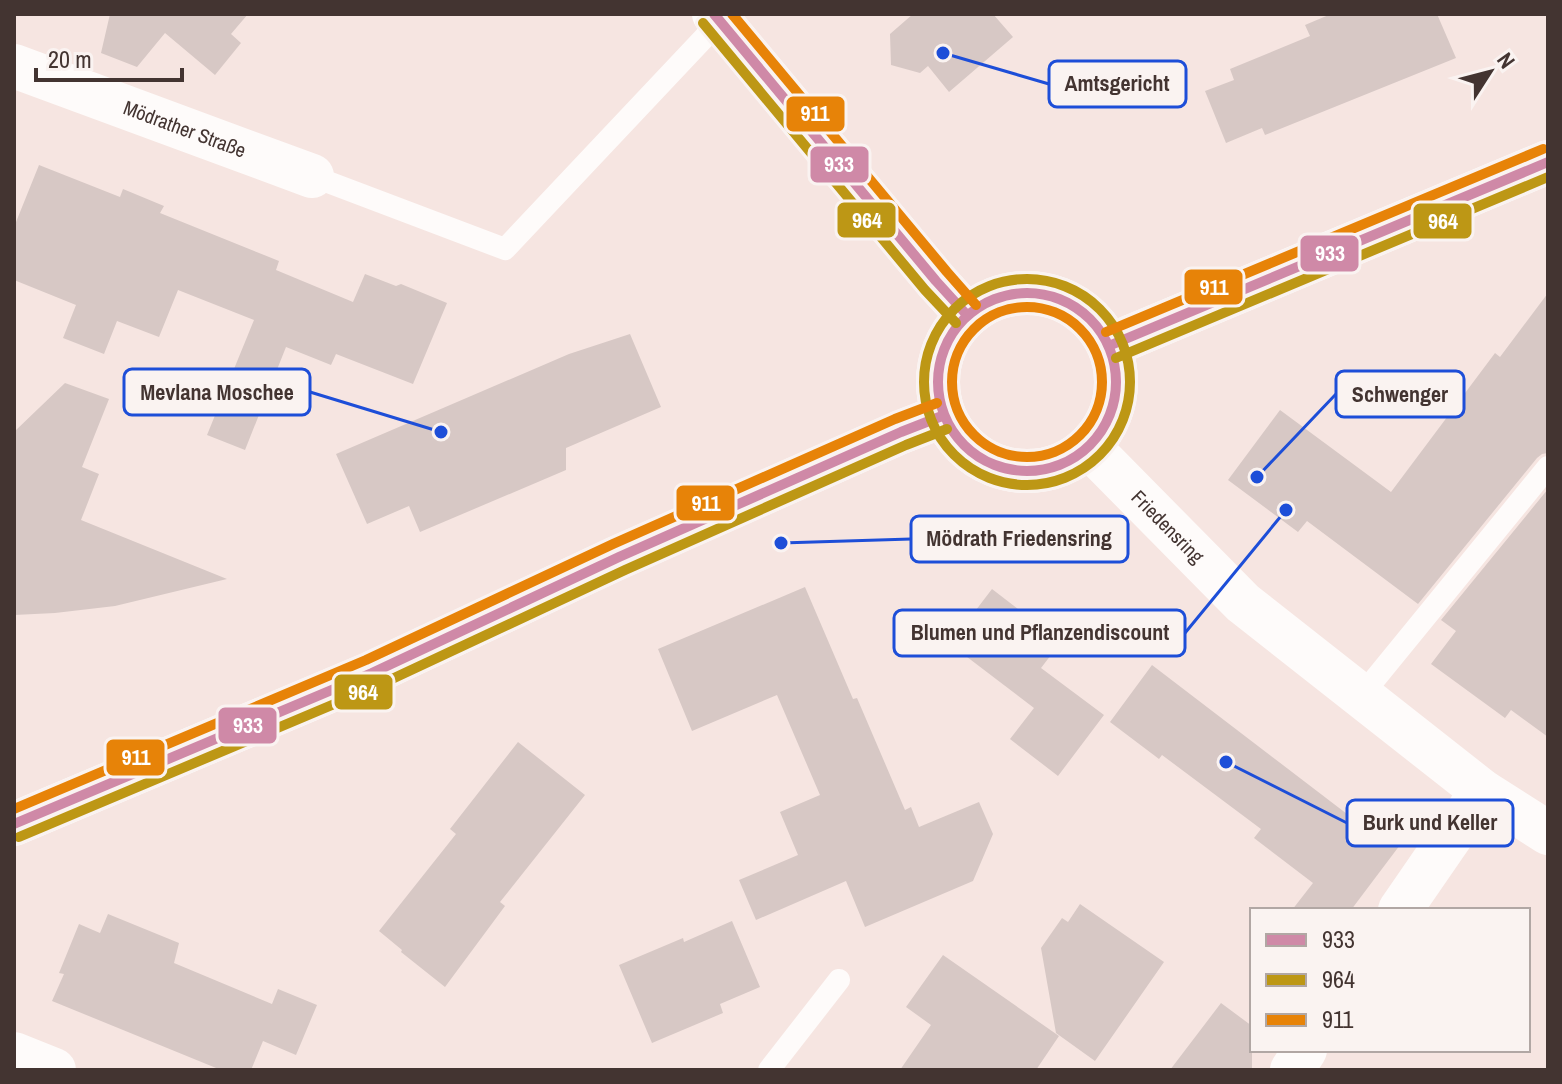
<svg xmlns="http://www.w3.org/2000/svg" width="1562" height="1084" viewBox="0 0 1562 1084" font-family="'Archivo Narrow',sans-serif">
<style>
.building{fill:#d7c8c5}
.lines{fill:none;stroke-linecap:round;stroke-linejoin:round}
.lane{stroke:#fefbfa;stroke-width:22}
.street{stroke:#fefbfa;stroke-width:44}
.secondary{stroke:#fefbfa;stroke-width:44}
.bus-1-casing{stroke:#faf3f1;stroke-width:16}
.bus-2-casing{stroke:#faf3f1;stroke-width:16}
.bus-3-casing{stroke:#faf3f1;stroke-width:16}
.bus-1{stroke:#cf89a7;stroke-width:10}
.bus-2{stroke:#bd9715;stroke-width:10}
.bus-3{stroke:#e78308;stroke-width:10}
.labels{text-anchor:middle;stroke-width:6;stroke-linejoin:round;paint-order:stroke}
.street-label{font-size:20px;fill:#433431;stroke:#faf3f1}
.leader{fill:none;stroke:#1d4ed8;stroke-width:3}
.callout-dot{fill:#1d4ed8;stroke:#faf3f1;stroke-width:3}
.callout{fill:#faf3f1;stroke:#1d4ed8;stroke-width:3}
.callout-label{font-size:22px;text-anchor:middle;font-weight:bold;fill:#433431}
.line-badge{stroke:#faf3f1;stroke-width:3}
.badge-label{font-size:22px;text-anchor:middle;font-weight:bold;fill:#fff}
</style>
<rect width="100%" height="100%" fill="#f6e5e1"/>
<path class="building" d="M110,14H248L231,34L241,43L215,75L165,33L137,67L101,53Z
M913,14H993L1013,37L949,92L928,66L920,73L891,65L890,34Z
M1331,14H1437L1456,58L1265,135L1262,128L1226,143L1205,91L1234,80L1230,69L1310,36L1305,25Z
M39,165L120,197L123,189L164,206L160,213L279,261L276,270L353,302L365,274L396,286L401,284L447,303L413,384L336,354L331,365L286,347L245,450L207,435L254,320L178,290L159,337L117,321L104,354L63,338L76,305L14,280V227Z
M1548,293V453L1542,454L1537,458L1418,604L1307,521L1298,532L1228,480L1280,410L1391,492L1495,353L1500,357Z
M630,334L661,407L566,448V470L420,532L409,506L367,524L336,454L569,354Z
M65,383L109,399L82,467L99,474L81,520L227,579L115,606L55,613L14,615V432Z
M1548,489V737L1511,710L1505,718L1431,664L1456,631L1441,620Z
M805,587L853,699L857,698L905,810L911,807L919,827L979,802L993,834L973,881L865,927L846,881L756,920L739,880L798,855L780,812L820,795L777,695L692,731L658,649Z
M992,589L1061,642L1041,668L1104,715L1058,776L1010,739L1034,708L950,644Z
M1152,665L1347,814L1354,804L1403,841L1351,910H1292L1313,883L1254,838L1261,829L1162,755L1159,759L1110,722Z
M518,742L585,795L500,902L505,906L445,987L401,952L402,950L379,931L456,834L450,829Z
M1080,904L1164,962L1095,1061L1056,1033L1041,948L1062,918L1068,922Z
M108,914L179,943L174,963L272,1004L278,989L317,1005L296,1055L263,1041L251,1070H221L52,1001L64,974L59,973L79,924L100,933Z
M732,921L760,987L720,1004L723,1013L652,1043L619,965L683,938L684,942Z
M943,955L1059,1036L1036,1070H900L931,1025L906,1007Z
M1221,1003L1252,1026V1070H1170Z"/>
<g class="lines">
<path class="lane" d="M312,176L505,249L720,21
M1361,696L1548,467
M769,1070L839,980"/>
<g class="street">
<path d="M714,14L936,281L966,314"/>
<path id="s1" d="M14,66L312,176"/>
<path id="s2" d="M1089,447L1243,603L1482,791L1548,833"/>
<path d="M1400,910L1482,791"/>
<path d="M14,1054L54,1070"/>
<path d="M1292,1070L1305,1050"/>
</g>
<path class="secondary" d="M938 382a89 89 0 1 1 178 0a89 89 0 1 1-178 0Z
M1111,345L1548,162
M14,824L372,673L619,557L901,432L942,416"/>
<g class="bus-1-casing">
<path id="bus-1" d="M714,14L936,281L966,314
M938 382a89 89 0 1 1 178 0a89 89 0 1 1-178 0Z
M1111,345L1548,162
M14,824L372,673L619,557L901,432L942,416"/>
</g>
<g class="bus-2-casing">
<path id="bus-2" d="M703,23L925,290L956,323
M924 382a103 103 0 1 1 206 0a103 103 0 1 1-206 0Z
M1116,358L1548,177
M19,837L377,686L625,570L906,445L947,429"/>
</g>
<g class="bus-3-casing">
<path id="bus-3" d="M732,14L947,272L976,305
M952 382a75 75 0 1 1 150 0a75 75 0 1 1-150 0Z
M1106,332L1543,149
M14,809L366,660L613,544L895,419L937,403"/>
</g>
<use href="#bus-1" class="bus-1"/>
<use href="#bus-2" class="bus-2"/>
<use href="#bus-3" class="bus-3"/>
</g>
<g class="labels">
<g class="street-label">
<text dy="7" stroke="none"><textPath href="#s1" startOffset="182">Mödrather Straße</textPath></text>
<text dy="7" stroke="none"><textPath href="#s2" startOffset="112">Friedensring</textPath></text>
</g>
</g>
<path class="leader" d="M943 53L1049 84M441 432L310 392M1257 477L1336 394M781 543L911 539M1286 510L1185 633M1226 762L1347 823"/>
<g class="callout-dot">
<circle cx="943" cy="53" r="8"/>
<circle cx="441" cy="432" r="8"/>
<circle cx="1257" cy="477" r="8"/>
<circle cx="781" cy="543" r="8"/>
<circle cx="1286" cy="510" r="8"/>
<circle cx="1226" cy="762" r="8"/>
</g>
<g class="callout">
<rect x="1049" y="61" width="137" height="46" rx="8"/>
<rect x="124" y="369" width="186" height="46" rx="8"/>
<rect x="1336" y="371" width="128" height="46" rx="8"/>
<rect x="911" y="516" width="217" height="46" rx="8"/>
<rect x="894" y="610" width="291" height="46" rx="8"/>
<rect x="1347" y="800" width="166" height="46" rx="8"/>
</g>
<g class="callout-label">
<text x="1117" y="91">Amtsgericht</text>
<text x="217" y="400">Mevlana Moschee</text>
<text x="1400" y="402">Schwenger</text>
<text x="1019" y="546">Mödrath Friedensring</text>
<text x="1040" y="640">Blumen und Pflanzendiscount</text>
<text x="1430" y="830">Burk und Keller</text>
</g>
<g class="line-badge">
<rect x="785" y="95" width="61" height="38" rx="8" fill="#e78308"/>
<rect x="809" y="145" width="61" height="39" rx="8" fill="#cf89a7"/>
<rect x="836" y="201" width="61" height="38" rx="8" fill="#bd9715"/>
<rect x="1412" y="202" width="61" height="38" rx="8" fill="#bd9715"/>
<rect x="1299" y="234" width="61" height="39" rx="8" fill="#cf89a7"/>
<rect x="1183" y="268" width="61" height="38" rx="8" fill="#e78308"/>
<rect x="675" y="484" width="61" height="38" rx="8" fill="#e78308"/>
<rect x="333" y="673" width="61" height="38" rx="8" fill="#bd9715"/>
<rect x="217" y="706" width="61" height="39" rx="8" fill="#cf89a7"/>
<rect x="105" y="738" width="61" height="39" rx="8" fill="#e78308"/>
</g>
<g class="badge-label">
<text x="815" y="121">911</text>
<text x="839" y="172">933</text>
<text x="867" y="228">964</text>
<text x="1443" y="229">964</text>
<text x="1330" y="261">933</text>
<text x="1214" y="295">911</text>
<text x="706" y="511">911</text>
<text x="363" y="700">964</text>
<text x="248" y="733">933</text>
<text x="136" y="765">911</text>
</g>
<rect width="1562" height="1084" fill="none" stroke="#433431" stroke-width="32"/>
<rect x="1250" y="908" width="280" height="144" fill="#faf3f1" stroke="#b1a7a4" stroke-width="2"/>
<rect x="1266" y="934" width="40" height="12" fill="#cf89a7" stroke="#b1a7a4" stroke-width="2"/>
<text x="1322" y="948" font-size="24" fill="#433431">933</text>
<rect x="1266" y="974" width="40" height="12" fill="#bd9715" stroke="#b1a7a4" stroke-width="2"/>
<text x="1322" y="988" font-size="24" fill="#433431">964</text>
<rect x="1266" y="1014" width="40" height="12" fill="#e78308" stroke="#b1a7a4" stroke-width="2"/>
<text x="1322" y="1028" font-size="24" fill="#433431">911</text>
<g transform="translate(1490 72) rotate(54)" stroke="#faf3f1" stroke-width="6" paint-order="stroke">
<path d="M0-6L14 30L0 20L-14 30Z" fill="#433431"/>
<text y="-12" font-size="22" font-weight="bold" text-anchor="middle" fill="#433431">N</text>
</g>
<path d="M36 68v12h146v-12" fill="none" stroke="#433431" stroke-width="4"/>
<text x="48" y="68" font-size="24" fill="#433431" stroke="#faf3f1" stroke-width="6" paint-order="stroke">20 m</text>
</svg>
